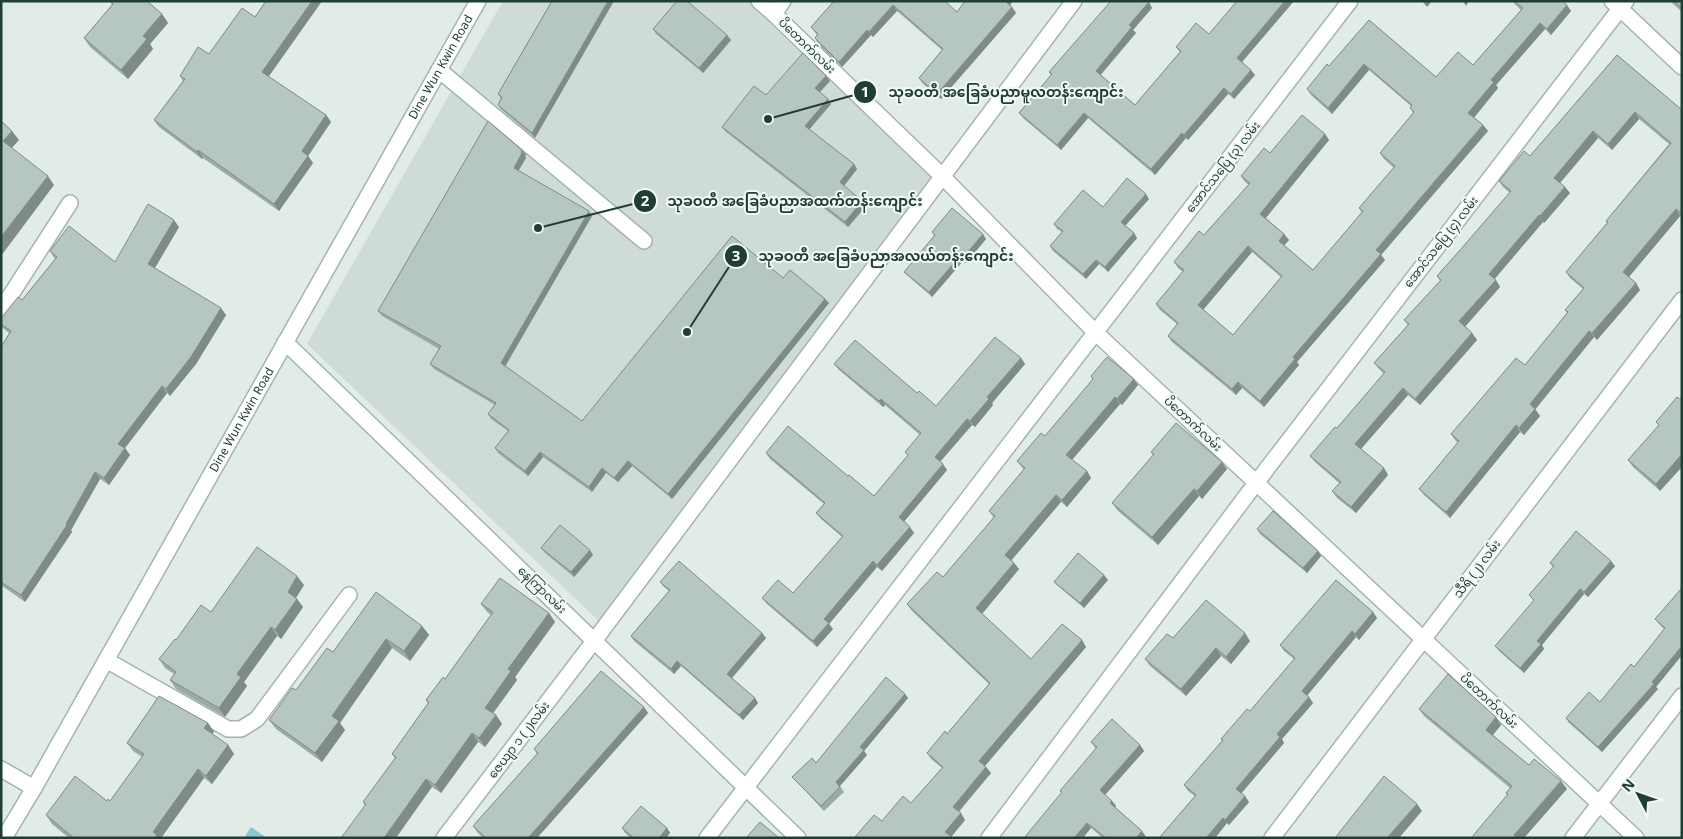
<svg xmlns="http://www.w3.org/2000/svg" width="1683" height="839" viewBox="0 0 1683 839" font-family="'Noto Sans','Noto Sans Myanmar',sans-serif">
<style>
.built{fill:#cfdcd6}
.water{fill:#86c8d4}
.lines{fill:none;stroke-linecap:round;stroke-linejoin:round}
.minor-casing{stroke:#a4b4ae;stroke-width:18}
.minor{stroke:#fff;stroke-width:15}
.wall{fill:#9daba5;fill-rule:evenodd}
.shaded-wall{fill:#7f8b86}
.building{fill:#b6c7c0;stroke:#7f8b86;fill-rule:evenodd}
.labels{text-anchor:middle;stroke-width:4;stroke-linejoin:round;paint-order:stroke}
.street-label{font-size:12px;fill:#213e36;stroke:#f2f9f5}
.leader{fill:none;stroke:#213e36;stroke-width:2}
.callout-dot{fill:#213e36;stroke:#f2f9f5;stroke-width:2}
.mark-label{font-size:15px;text-anchor:middle;font-weight:bold;fill:#fff}
.callout-label{font-size:14px;text-anchor:middle;font-weight:bold;fill:#213e36;stroke:#f2f9f5;stroke-width:4;stroke-linejoin:round;paint-order:stroke}
</style>
<rect width="100%" height="100%" fill="#e1ece7"/>
<path class="built" d="M503,1H765L942,164L600,622L307,344Z"/>
<path class="water" d="M251,827L267,838H244Z"/>
<g class="lines">
<g class="minor-casing">
<g id="minor">
<path d="M759,1L774,14L942,176L1095,332L1636,838"/>
<path d="M1612,1L1682,67"/>
<path d="M774,14L783,1"/>
<path d="M439,70L644,241"/>
<path d="M1,310L70,203"/>
<path d="M285,342L798,838"/>
<path d="M106,660L228,729H241L257,719L349,595"/>
<path d="M1,769L34,788"/>
<path id="s1" d="M4,838L34,788L478,1"/>
<path d="M444,838L594,641L1074,1"/>
<path d="M707,838L1350,1"/>
<path d="M989,838L1256,483L1626,1"/>
<path d="M1272,838L1682,300"/>
<path d="M1573,838L1682,696"/>
</g>
</g>
<use href="#minor" class="minor"/>
</g>
<path class="wall" d="M110,1L162,14L168,23L150,44L153,49L128,79L90,47L84,38L112,5Z
M266,1H322L268,77L326,115L331,122L308,156L313,163L279,211L203,158L202,159L159,127L154,120L183,81L180,76L209,54L255,17Z
M552,1L535,138L501,109L498,105L501,99L498,94Z
M834,1L957,12L965,1H1013L1010,5L1016,13L941,99L922,83L919,78L942,50L897,11L873,37L871,35L842,67L818,44L815,38L817,35L811,27Z
M1237,1H1294L1242,62L1255,75L1234,99L1228,94L1188,140L1186,138L1155,175L1088,118L1061,150L1023,118L1019,113L1051,75L1049,72L1149,2L1152,8L1133,30L1136,33L1101,75L1135,105L1180,52L1176,47L1209,34Z
M1512,1H1562L1571,11L1551,35L1545,29L1496,85L1498,88L1474,117L1483,125L1488,131L1381,255L1385,260L1297,362L1299,365L1264,407L1242,388L1236,395L1172,342L1168,336L1177,324L1160,310L1156,304L1183,272L1178,268L1174,262L1204,235L1249,185L1245,182L1241,176L1270,153L1325,134L1329,140L1266,218L1284,234L1289,240L1284,245L1313,270L1362,213L1359,208L1394,168L1384,159L1380,153L1413,113L1410,108L1411,106L1369,70L1332,114L1311,95L1307,89L1329,66L1369,20L1436,77L1473,65L1521,10ZM1252,252L1281,277L1233,335L1203,310Z
M1670,1H1682V12Z
M653,29L731,40L703,73L656,34Z
M1617,55L1682,110V217L1680,216L1629,277L1636,283L1640,290L1597,340L1594,337L1535,409L1540,416L1524,435L1520,432L1450,518L1424,495L1419,489L1458,443L1455,440L1451,434L1525,365L1567,313L1565,310L1583,289L1570,278L1566,272L1607,223L1606,221L1669,144L1639,119L1612,150L1598,138L1560,183L1570,193L1544,223L1543,222L1494,279L1500,287L1465,326L1472,333L1477,340L1420,405L1408,395L1361,449L1384,468L1388,475L1356,513L1337,498L1332,491L1339,483L1315,462L1310,456L1337,428L1384,374L1379,369L1374,363L1408,325L1404,320L1440,281L1437,276L1461,249L1510,193L1503,187L1499,181L1530,156Z
M826,76L830,81L820,92L828,99L831,104L809,129L854,164L857,169L844,186L866,206L848,227L726,132L722,127L766,95Z
M522,150L526,155L525,156L526,158L518,171L592,216L505,367L582,421L783,278L825,299L829,303L672,499L632,466L618,482L606,473L592,492L543,457L528,476L498,453L495,448L508,431L491,419L488,414L495,405L434,369L430,364L439,349L382,316L378,311Z
M1149,199L1125,226L1134,233L1137,238L1108,272L1099,264L1086,279L1053,251L1050,246L1062,232L1057,229L1054,224L1103,207Z
M179,227L155,268L226,315L196,364L170,396L167,393L125,448L130,455L109,485L100,479L71,530L72,532L25,602L2,586L1,587V347L9,333L4,329L1,326V318L22,300L55,259L50,251L115,262Z
M932,232L986,239L966,263L963,261L932,297L908,276L904,272L934,236Z
M1021,358L1025,364L992,403L993,405L975,427L972,425L940,462L947,470L904,521L914,533L882,571L877,567L829,624L833,629L817,647L767,604L762,598L793,593L842,537L821,519L816,513L824,504L770,459L766,453L848,476L874,496L908,456L905,452L920,435L885,405L883,407L839,370L834,364L917,393L936,406Z
M1091,376L1138,385L1122,405L1120,404L1072,460L1087,471L1091,478L1067,507L1061,502L1011,560L1014,563L1019,569L982,614L1031,659L1082,640L1086,647L985,766L991,773L959,812L965,820L951,837L882,821L911,803L942,768L931,759L927,753L947,734L989,684L912,611L907,604L943,577L994,518L989,511L1024,470L1017,461L1045,436L1093,379Z
M1680,399L1660,491L1633,467L1628,460L1659,425L1656,422Z
M1151,452L1227,469L1202,499L1199,496L1158,545L1118,511L1112,503L1153,455Z
M1257,529L1318,551L1321,556L1307,573L1260,534Z
M541,548L593,555L574,577L545,553Z
M1550,563L1615,566L1588,597L1584,594L1542,645L1544,649L1524,673L1499,651L1495,646L1534,601L1529,595L1553,567Z
M1104,575L1108,580L1084,608L1058,586L1054,582Z
M660,582L762,633L766,638L732,678L755,698L758,703L743,720L681,666L674,674L634,641L631,636L669,591L664,587Z
M304,585L296,598L303,607L281,639L277,636L244,682L247,686L225,717L176,689L170,680L174,674L165,668L159,659L211,612Z
M1682,588V655L1656,687L1658,689L1602,752L1569,723L1566,718L1600,702L1634,667L1664,629L1659,624L1655,619Z
M481,604L549,613L555,622L515,677L517,680L493,713L496,715L502,724L485,747L478,742L441,793L432,787L365,805L363,802L395,758L392,754L428,703L426,700L445,679L491,615L487,612Z
M1373,612L1377,618L1359,640L1356,637L1307,695L1313,703L1282,739L1284,743L1241,793L1249,802L1229,825L1227,823L1215,838H1159L1195,796L1188,791L1184,785L1222,741L1221,739L1250,711L1294,659L1284,651L1280,645Z
M422,626L429,635L410,661L392,648L340,723L345,730L322,762L276,729L269,720L333,652Z
M1173,638L1250,641L1231,664L1221,656L1186,696L1150,666L1145,659Z
M905,694L908,698L864,751L867,755L840,786L844,792L824,811L796,781L792,777L816,763Z
M644,707L648,713L537,838H483L477,832L473,826L537,754L534,749Z
M1419,709L1496,717L1501,725L1493,735L1529,765L1567,789L1507,795L1506,793L1510,788L1424,716Z
M208,723L214,732L212,734L228,745L234,754L212,784L204,778L161,838H69L52,824L46,815L107,801H110L142,757L133,751L127,743Z
M1091,742L1140,745L1144,751L1105,795L1112,801L1116,806L1115,807L1142,831L1146,837L1145,838H1103L1091,828L1060,791L1096,749Z
M622,828H667L670,833L666,838H631L625,833Z"/>
<path class="shaded-wall" d="M312,1H322L267,79L262,72Z
M608,1H614L535,138L532,133Z
M1005,1H1013L1009,6Z
M1285,1H1294L1241,63L1237,58Z
M1424,1H1432L1427,7L1423,2Z
M1463,1H1469L1466,6Z
M1149,2L1152,8L1133,30L1136,33L1099,76L1096,71L1129,25Z
M893,5L897,11L873,37L869,32Z
M1567,5L1571,11L1551,35L1547,29Z
M1012,7L1016,13L941,99L937,94Z
M162,14L168,23L150,44L153,49L128,79L121,70L143,36Z
M1540,23L1545,29L1496,85L1498,88L1473,119L1468,113L1491,80Z
M867,30L871,35L842,67L839,62Z
M727,35L731,40L703,73L699,68Z
M1364,64L1369,70L1332,114L1328,108Z
M1251,70L1255,75L1234,99L1231,94Z
M826,76L830,81L819,93L815,88Z
M1224,88L1228,94L1188,140L1184,135Z
M828,99L831,104L808,131L805,126Z
M1635,112L1639,119L1612,150L1608,144Z
M1084,113L1088,118L1061,150L1057,145Z
M326,115L331,122L308,156L313,163L279,211L274,204L302,151Z
M1483,125L1488,131L1381,255L1385,260L1297,362L1299,365L1264,407L1260,401L1293,357L1376,250Z
M12,131L19,140L9,151L3,141Z
M1593,131L1598,138L1559,184L1554,178Z
M1182,133L1186,138L1155,175L1151,169Z
M1325,134L1329,140L1264,220L1260,214Z
M198,150L203,158L202,159L197,152Z
M522,150L526,155L525,156L526,158L517,173L514,168Z
M854,164L857,169L843,187L840,182Z
M48,176L54,185L1,256V237Z
M1565,187L1570,193L1544,223L1540,216Z
M1146,194L1149,199L1124,227L1121,222Z
M862,201L866,206L848,227L845,222Z
M1676,209L1680,216L1627,279L1623,272Z
M589,211L592,216L504,368L501,363Z
M1539,215L1543,222L1493,281L1489,274Z
M174,220L179,227L153,271L148,264Z
M1134,233L1137,238L1108,272L1105,267Z
M983,234L986,239L966,263L962,259Z
M1284,234L1289,240L1283,247L1279,241Z
M1248,246L1252,252L1202,311L1198,305Z
M960,256L963,261L932,297L929,292Z
M1096,260L1099,264L1086,279L1083,274Z
M1496,280L1500,287L1464,328L1459,321Z
M1636,283L1640,290L1597,340L1592,333Z
M825,299L829,303L672,499L668,494Z
M221,308L226,315L196,364L170,396L166,389Z
M1589,331L1594,337L1534,411L1530,404Z
M1472,333L1477,340L1420,405L1415,399Z
M1021,358L1025,364L992,403L993,405L975,427L970,421L987,397Z
M1134,379L1138,385L1122,405L1117,399Z
M1238,382L1242,388L1236,395L1232,389Z
M162,386L167,393L125,448L130,455L109,485L104,478L118,444Z
M1403,388L1408,395L1360,450L1355,444Z
M1115,397L1120,404L1071,461L1066,455Z
M881,399L885,405L883,407L879,401Z
M1535,409L1540,416L1524,435L1519,428Z
M967,419L972,425L939,463L935,457Z
M1516,425L1520,432L1450,518L1446,512Z
M540,452L543,457L528,476L525,471Z
M1682,454V467L1660,491L1656,484Z
M628,461L632,466L618,482L614,478Z
M1222,462L1227,469L1202,499L1197,491Z
M943,464L947,470L903,523L899,517Z
M602,468L606,473L592,492L589,487Z
M1384,468L1388,475L1356,513L1351,507Z
M1087,471L1091,478L1067,507L1062,500Z
M95,472L100,479L71,530L72,532L25,602L21,595L66,524Z
M1194,489L1199,496L1158,545L1152,537Z
M1056,495L1061,502L1010,562L1005,555Z
M910,527L914,533L882,571L877,565Z
M590,550L593,555L574,577L571,572Z
M1318,551L1321,556L1307,573L1303,568Z
M873,561L877,567L829,624L833,629L817,647L813,641L824,619Z
M1611,561L1615,566L1588,597L1584,592Z
M1014,563L1019,569L981,615L976,608Z
M1104,575L1108,580L1084,608L1080,603Z
M297,576L304,585L294,601L288,592Z
M1580,589L1584,594L1542,645L1544,649L1524,673L1520,668L1537,641Z
M297,599L303,607L281,639L275,630Z
M1373,612L1377,618L1359,640L1355,634Z
M549,613L555,622L515,677L517,680L491,716L485,708L508,669Z
M422,626L429,635L410,661L404,651Z
M271,627L277,636L244,682L247,686L225,717L219,708L237,674Z
M1352,631L1356,637L1306,697L1302,691Z
M762,633L766,638L731,679L727,674Z
M1245,633L1250,641L1231,664L1226,657Z
M386,639L392,648L340,723L345,730L322,762L315,753L332,716Z
M1082,640L1086,647L984,767L979,761Z
M1682,646V655L1656,687L1658,689L1602,752L1598,747Z
M1216,648L1221,656L1186,696L1181,689Z
M677,661L681,666L674,674L671,669Z
M905,694L908,698L864,751L867,755L839,787L836,782L860,747Z
M1309,697L1313,703L1282,739L1284,743L1240,795L1236,789L1277,734Z
M755,698L758,703L743,720L739,715Z
M644,707L648,713L537,838H528Z
M496,715L502,724L485,747L479,738Z
M1496,717L1501,725L1491,737L1486,730Z
M208,723L214,732L210,736L204,728Z
M472,733L478,742L441,793L435,785Z
M228,745L234,754L212,784L206,776Z
M1140,745L1144,751L1104,796L1100,790Z
M986,767L991,773L957,813L953,807Z
M198,769L204,778L161,838H155L153,832Z
M426,779L432,787L396,838H384Z
M1561,781L1567,789L1524,838H1516L1514,835Z
M1245,796L1249,802L1229,825L1225,820Z
M1112,801L1116,806L1114,809L1110,803Z
M1417,804L1422,811L1399,838H1387Z
M961,813L965,820L951,837L952,838H949L945,832Z
M1223,818L1227,823L1215,838H1206Z
M1087,823L1091,828L1083,838H1074Z
M667,828L670,833L666,838H659Z
M1142,831L1146,837L1145,838H1136Z"/>
<path class="building" d="M110,1H147L162,14L143,36L147,39L121,70L84,38L113,4Z
M266,1H312L262,72L326,115L302,151L308,156L274,204L198,150L197,152L154,120L185,79L180,76L198,47L209,54L242,8L255,17Z
M552,1H608L532,133L498,105L502,97L498,94Z
M677,1H687L727,35L699,68L653,29Z
M834,1H945L957,12L965,1H1005L1012,7L937,94L919,78L943,49L893,5L869,32L867,30L839,62L815,38L818,34L811,27Z
M1111,1H1148L1149,2L1129,25L1132,27L1096,71L1135,105L1181,51L1176,47L1196,23L1209,34L1237,1H1285L1237,58L1251,70L1231,94L1224,88L1184,135L1182,133L1151,169L1084,113L1057,145L1019,113L1052,74L1049,72Z
M1514,1H1562L1567,5L1547,29L1540,23L1491,80L1494,82L1468,113L1483,125L1376,250L1381,254L1293,357L1295,359L1260,401L1238,382L1232,389L1168,336L1178,323L1156,304L1184,270L1174,262L1199,231L1204,235L1250,183L1241,176L1264,148L1270,153L1302,115L1325,134L1260,214L1284,234L1279,241L1313,270L1363,211L1359,208L1395,166L1380,153L1414,112L1410,108L1412,105L1364,64L1328,108L1307,89L1327,64L1329,66L1369,20L1436,77L1458,52L1473,65L1523,8ZM1248,246L1282,276L1233,335L1198,305Z
M1674,1H1682V8Z
M803,53L826,76L815,88L828,99L805,126L854,164L840,182L862,201L845,222L722,127L754,86L766,95Z
M1617,55L1682,110V210L1680,212L1676,209L1623,272L1636,283L1592,333L1589,331L1530,404L1535,409L1519,428L1516,425L1446,512L1419,489L1459,441L1451,434L1516,358L1525,365L1568,312L1565,310L1584,288L1566,272L1608,222L1606,221L1671,143L1635,112L1608,144L1593,131L1554,178L1565,187L1540,216L1539,215L1489,274L1496,280L1459,321L1472,333L1415,399L1403,388L1355,444L1384,468L1351,507L1332,491L1341,482L1310,456L1335,427L1337,428L1385,372L1374,363L1409,324L1404,320L1441,280L1437,276L1461,249L1511,191L1499,181L1524,151L1530,156Z
M1,121L12,131L3,141L48,176L1,237Z
M488,121L522,150L521,152L522,153L514,168L589,211L501,363L582,421L732,236L783,278L790,270L825,299L668,494L628,461L614,478L602,468L589,487L540,452L525,471L495,448L509,430L488,414L496,403L430,364L441,346L378,311Z
M1127,178L1146,194L1121,222L1134,233L1105,267L1096,260L1083,274L1050,246L1063,231L1054,224L1083,190L1103,207Z
M148,204L174,220L148,264L221,308L191,357L166,389L162,386L118,444L125,448L104,478L95,472L66,524L67,525L21,595L1,582V347L11,331L1,324V318L18,297L22,300L57,257L50,251L69,226L115,262Z
M952,208L983,234L962,259L960,256L929,292L904,272L935,235L932,232Z
M995,337L1021,358L987,397L989,399L970,421L967,419L935,457L943,464L899,517L910,527L877,565L873,561L824,619L829,623L813,641L762,598L778,580L793,593L843,536L816,513L825,503L766,453L788,426L848,476L849,475L874,496L908,455L905,452L921,433L881,399L879,401L834,364L855,340L917,393L919,391L936,406Z
M1107,357L1134,379L1117,399L1115,397L1066,455L1087,471L1062,500L1056,495L1005,555L1014,563L976,608L1031,659L1062,624L1082,640L979,761L986,767L953,807L961,813L945,832L951,836L950,838H854L874,815L882,821L903,796L911,803L943,767L927,753L945,731L947,734L990,683L907,604L937,572L943,577L995,516L989,511L1025,468L1017,461L1041,433L1045,436L1093,379L1091,376Z
M1677,397L1680,399L1682,397V454L1656,484L1628,460L1659,425L1656,422Z
M1176,423L1222,462L1197,491L1194,489L1152,537L1112,503L1154,454L1151,452Z
M1273,511L1318,551L1303,568L1257,529Z
M560,525L590,550L571,572L541,548Z
M1576,531L1611,561L1584,592L1580,589L1537,641L1541,644L1520,668L1495,646L1534,600L1529,595L1554,566L1550,563Z
M257,547L297,576L288,592L297,599L275,630L271,627L237,674L241,677L219,708L170,680L176,672L159,659L175,639L176,640L201,605L211,612Z
M1078,553L1104,575L1080,603L1054,582Z
M679,561L762,633L727,674L755,698L739,715L677,661L671,669L631,636L670,590L660,582Z
M500,578L549,613L508,669L511,671L485,708L496,715L479,738L472,733L435,785L426,779L384,838H341L366,804L363,802L396,757L392,754L429,702L426,700L443,677L445,679L493,612L481,604Z
M1336,580L1373,612L1355,634L1352,631L1302,691L1309,697L1277,734L1280,737L1236,789L1245,796L1225,820L1223,818L1206,838H1159L1196,795L1184,785L1223,740L1221,739L1247,709L1250,711L1295,658L1280,645Z
M1682,588V646L1652,682L1654,684L1598,747L1566,718L1589,692L1600,702L1631,664L1634,667L1665,628L1655,619Z
M376,592L422,626L404,651L386,639L332,716L339,721L315,753L269,720L292,688L296,690L327,648L333,652Z
M1206,600L1245,633L1226,657L1216,648L1181,689L1145,659L1167,634L1173,638Z
M601,671L644,707L528,838H486L473,826L538,753L534,749Z
M1448,674L1496,717L1486,730L1529,765L1534,759L1561,781L1514,835L1517,838H1471L1508,794L1506,793L1512,786L1419,709Z
M886,677L905,694L860,747L864,750L836,782L840,787L821,806L792,777L812,758L816,763Z
M159,696L208,723L204,728L228,745L206,776L198,769L153,832L157,835L155,838H74L46,815L75,776L107,801L108,799L110,801L144,754L127,743Z
M1112,719L1140,745L1100,790L1112,801L1110,803L1142,831L1136,838H1106L1087,823L1074,838H1024L1062,792L1060,791L1097,747L1091,742Z
M1384,776L1417,804L1387,838H1335Z
M641,806L667,828L659,838H634L622,828Z
M760,822L779,838H746Z"/>
<g class="labels">
<g class="street-label">
<text transform="translate(807 46) rotate(44)" y="4">ပိတောက်လမ်း</text>
<text dy="4" stroke="none"><textPath href="#s1" startOffset="886">Dine Wun Kwin Road</textPath></text>
<text transform="translate(1223 167) rotate(-52)" y="4">အောင်သပြေ (၃) လမ်း</text>
<text transform="translate(1441 242) rotate(-52)" y="4">အောင်သပြေ (၄) လမ်း</text>
<text dy="4" stroke="none"><textPath href="#s1" startOffset="481">Dine Wun Kwin Road</textPath></text>
<text transform="translate(1193 424) rotate(43)" y="4">ပိတောက်လမ်း</text>
<text transform="translate(1477 569) rotate(-53)" y="4">သီရိ (၂) လမ်း</text>
<text transform="translate(542 590) rotate(44)" y="4">နေကြာလမ်း</text>
<text transform="translate(1489 701) rotate(43)" y="4">ပိတောက်လမ်း</text>
<text transform="translate(519 740) rotate(-53)" y="4">ဇေယျာ ၁ (၂)လမ်း</text>
</g>
</g>
<path class="leader" d="M768 119L865 92M538 228L645 201M687 332L736 256"/>
<g class="callout-dot">
<circle cx="768" cy="119" r="5"/>
<circle cx="538" cy="228" r="5"/>
<circle cx="687" cy="332" r="5"/>
<circle cx="865" cy="92" r="12"/>
<circle cx="645" cy="201" r="12"/>
<circle cx="736" cy="256" r="12"/>
</g>
<g class="mark-label">
<text x="865" y="97">1</text>
<text x="645" y="206">2</text>
<text x="736" y="261">3</text>
</g>
<g class="callout-label">
<text x="1006" y="97">သုခဝတီ အခြေခံပညာမူလတန်းကျောင်း</text>
<text x="795" y="206">သုခဝတီ အခြေခံပညာအထက်တန်းကျောင်း</text>
<text x="886" y="261">သုခဝတီ အခြေခံပညာအလယ်တန်းကျောင်း</text>
</g>
<rect width="1683" height="839" fill="none" stroke="#213e36" stroke-width="5"/>
<g transform="translate(1638 794) rotate(311)" stroke="#f2f9f5" stroke-width="4" paint-order="stroke">
<path d="M0-4L9 19L0 12L-9 19Z" fill="#213e36"/>
<text y="-8" font-size="14" font-weight="bold" text-anchor="middle" fill="#213e36">N</text>
</g>
</svg>
